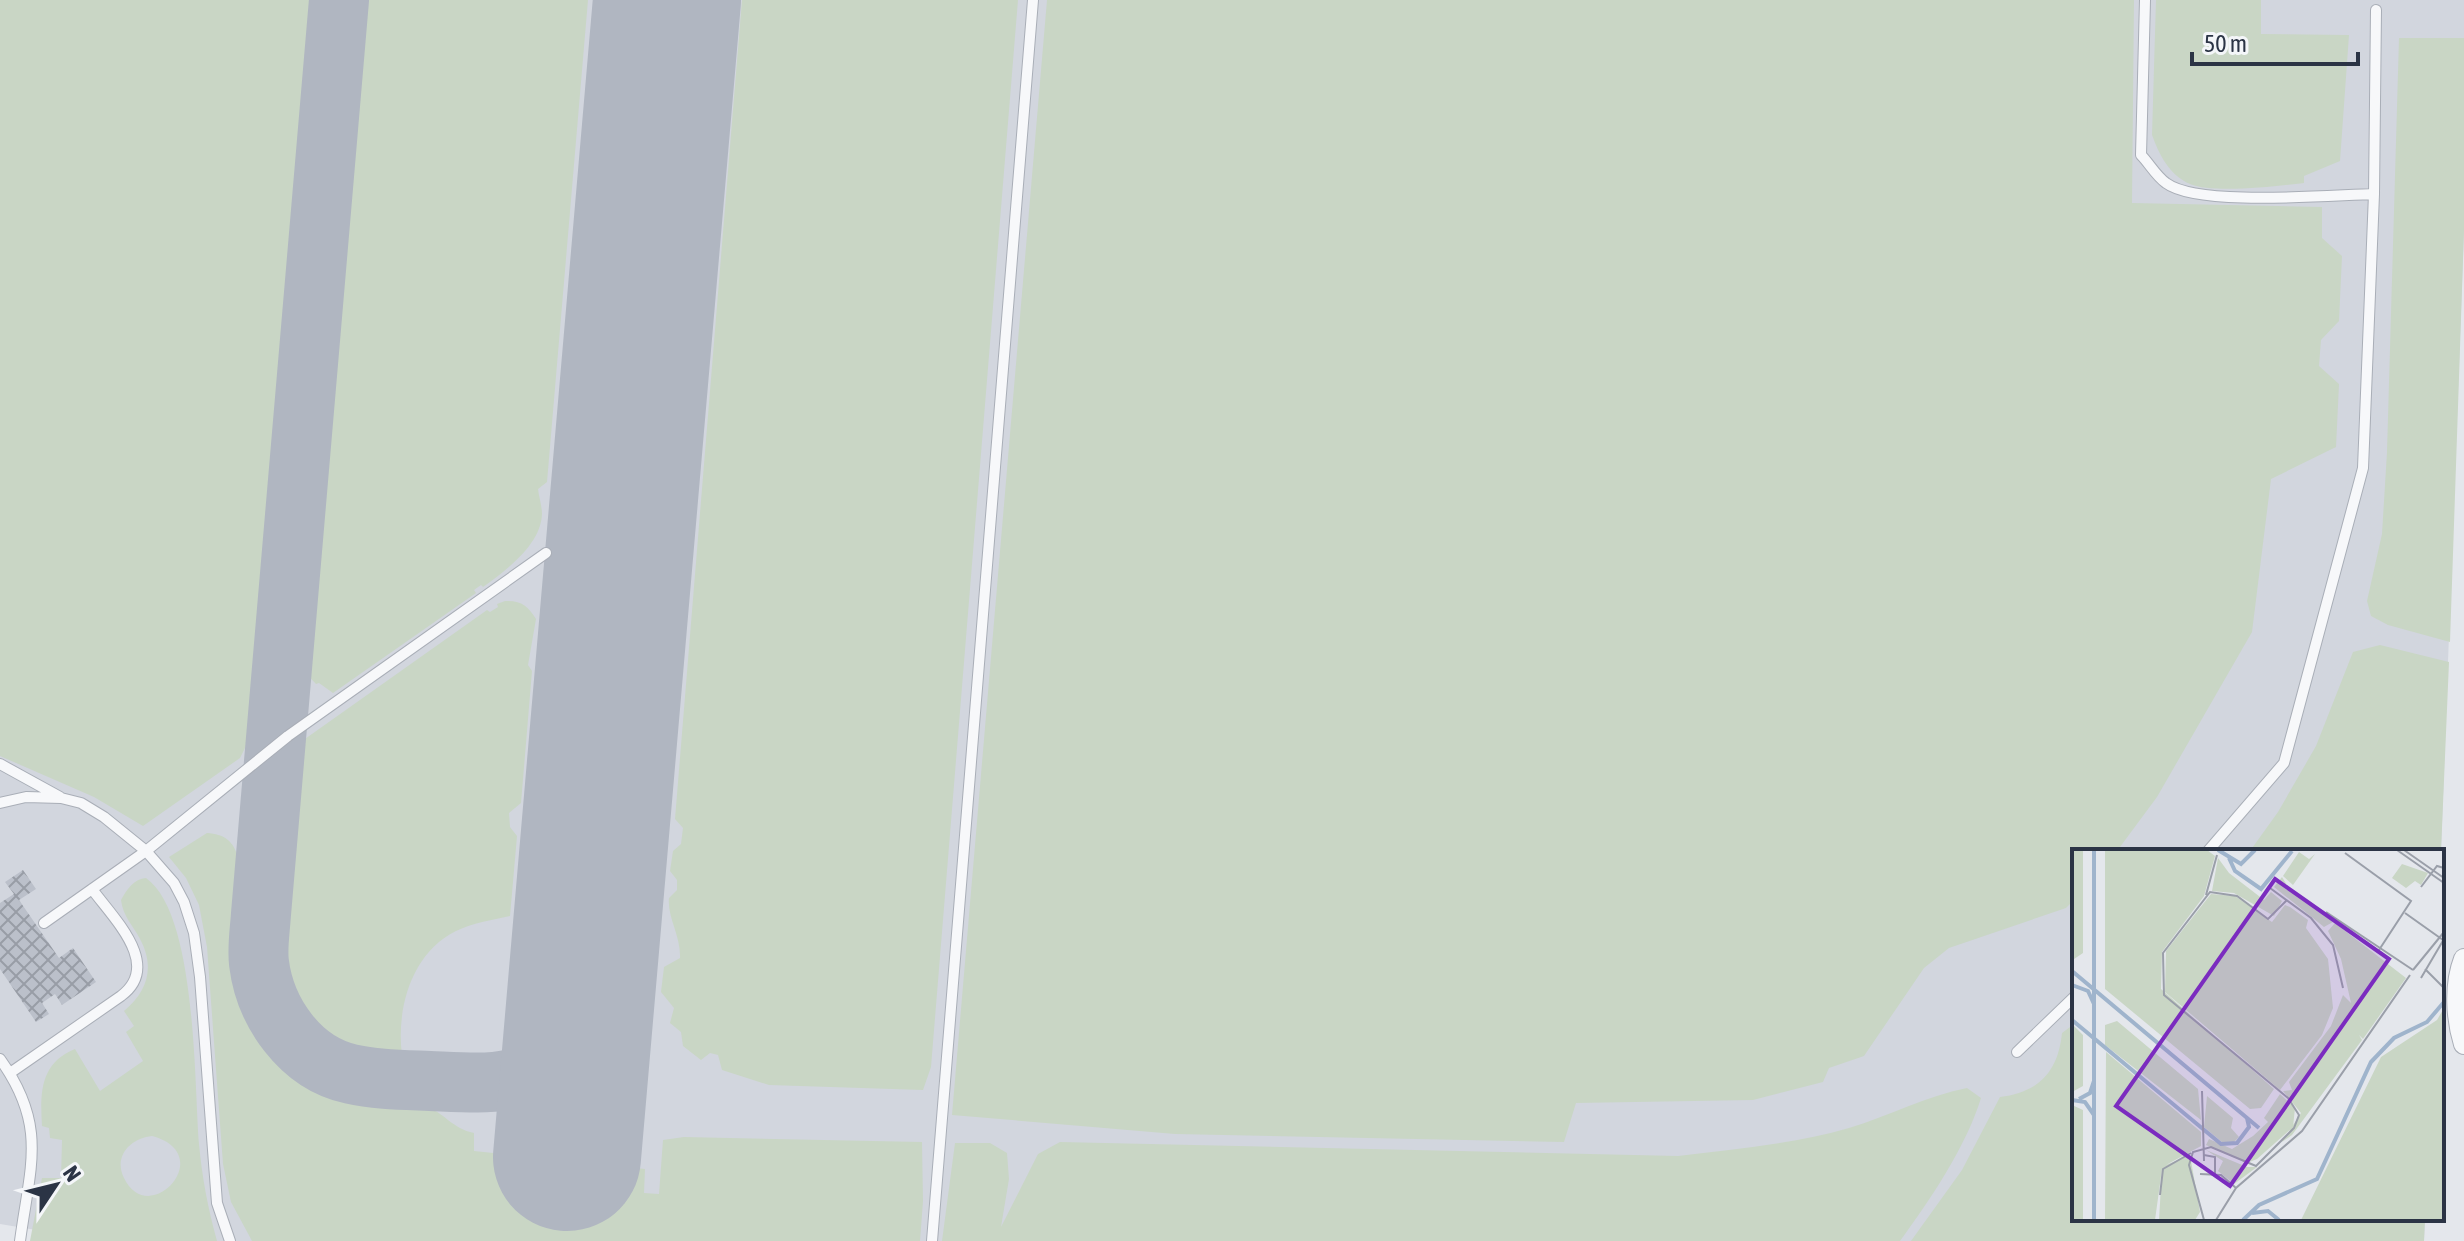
<svg xmlns="http://www.w3.org/2000/svg" width="2464" height="1241" viewBox="0 0 2464 1241" font-family="'Asap Condensed',sans-serif">
<style>
.built{fill:#d2d6de}
.green{fill:#c9d6c5;fill-rule:evenodd}
.lines{fill:none;stroke-linecap:round;stroke-linejoin:round}
.taxiway{stroke:#b0b6c1;stroke-width:60}
.runway{stroke:#b0b6c1;stroke-width:148}
.building{fill:url(#building-cross-hatch)}
.lane-casing{stroke:#a9aeb7;stroke-width:12}
.street-casing{stroke:#a9aeb7;stroke-width:22}
.lane{stroke:#f7f8fa;stroke-width:10}
.street{stroke:#f7f8fa;stroke-width:20}
.inset-river{fill:none;stroke:#9fb4cc;stroke-width:4}
.inset-road{fill:none;stroke:#9a9fa9;stroke-width:2}
.view{fill:#7b2cbf;fill-opacity:0.15;stroke:#7b2cbf;stroke-width:4}
.inset-edge{fill:none;stroke:#2b3445;stroke-width:4}
</style>
<defs>
<pattern id="building-cross-hatch" width="8" height="8" patternUnits="userSpaceOnUse" patternTransform="scale(2)"><rect width="8" height="8" fill="#bbc0ca"/><path d="M0 0l8 8M0 8l8-8" fill="none" stroke="#989da6"/></pattern>
</defs>
<rect width="100%" height="100%" fill="#e4e7ec"/>
<path class="built" d="M0,0H2464V230L2441,851H2074V1219H2425L2424,1241H85L66,1235L0,1224Z"/>
<path class="green" d="M0,0H311L248,742L240,758L143,826L94,797L0,756Z
M357,0H588L547,482L538,489C539,497 542,506 542,514C541,545 505,571 483,587L481,585L474,590L476,593L333,693L319,683L316,684L302,669Z
M742,0H1018L931,1067L923,1090L769,1085L722,1070L718,1055L710,1053L701,1060L683,1046L681,1032L670,1023L674,1008L661,992L664,967L680,958C681,936 667,917 669,898L677,890V880L670,871L673,851L681,844L683,828L675,819Z
M1047,0H2134L2132,203L2322,207V238L2342,256L2339,321L2321,340L2319,366L2339,384L2336,447L2271,479L2252,632L2157,797L2117,851H2074V900L2066,908L1949,948L1924,968L1864,1056L1829,1068L1823,1082L1753,1100L1576,1103L1564,1142L1175,1134L952,1115Z
M2156,0H2261V34L2349,35L2340,161L2304,176V183C2276,186 2215,194 2190,184C2169,175 2159,154 2152,135Z
M2399,38H2464V230L2450,642L2388,625L2371,616L2367,601L2382,534L2387,452Z
M505,601C521,600 528,606 536,619L528,665L532,671L521,803L509,813L510,827L517,836L510,916C491,920 473,923 456,931C411,953 396,1010 402,1055C331,1069 281,1018 277,951L295,746L487,610L490,612L498,607L497,604Z
M2380,645L2449,662L2441,851H2250L2278,812L2316,746L2353,652Z
M207,833C224,834 234,841 238,858C235,890 230,923 230,955C231,1020 275,1077 336,1097C358,1103 380,1103 403,1105C410,1106 420,1104 427,1107C443,1112 453,1129 474,1133V1151L645,1169L644,1193L659,1194L663,1140L684,1137L922,1142L923,1201L920,1241H252L231,1202L223,1164L207,947L199,905L186,878L169,857Z
M146,878C197,914 194,1084 199,1144C202,1177 208,1209 217,1241H30L42,1178H61L62,1140L50,1138L49,1128L42,1126C40,1093 40,1063 75,1049L100,1091L143,1061L126,1032L134,1026L124,1011C148,991 155,967 140,939C133,925 123,917 121,900C127,889 134,879 146,878ZM152,1136C219,1154 149,1230 124,1178C113,1156 131,1138 152,1136Z
M2074,1024V1219H2425L2424,1241H1911L1962,1170L2000,1097C2039,1092 2058,1072 2062,1033Z
M1967,1088L1981,1098C1966,1147 1930,1200 1900,1241H942L955,1143H990L1007,1153L1009,1179L1001,1227L1038,1154L1060,1142L1678,1156C1735,1149 1794,1144 1849,1128C1889,1116 1926,1096 1967,1088Z"/>
<g class="lines">
<path class="taxiway" d="M339,0L261,914C260,930 257,948 259,963C265,1012 300,1063 351,1074C377,1080 404,1080 430,1081C503,1084 542,1090 578,1017"/>
<path class="runway" d="M567,1157L667,0"/>
</g>
<path class="building" d="M23,870L36,889L19,900L59,958L73,948L96,982L62,1005L55,994L42,1003L49,1014L36,1022L0,969V903L14,894L5,882Z"/>
<g class="lines">
<g class="lane-casing">
<path id="lane" d="M2145,0L2141,155C2149,163 2156,176 2166,183C2198,207 2330,195 2374,194
M0,764L60,797
M0,803L26,797L61,798L81,803L104,817L146,851L174,883L184,902L194,933L200,977L217,1203L230,1241
M2208,851L2284,763L2363,468L2374,194L2376,10
M44,923L146,851L288,736L546,553
M2017,1052L2074,997
M0,1059C48,1126 30,1166 20,1241
M10,1073L121,996C163,965 113,918 92,889
M932,1241L1033,0"/>
</g>
<g class="street-casing">
<path id="street" d="M2464,959C2454,985 2456,1018 2464,1044"/>
</g>
<use href="#lane" class="lane"/>
<use href="#street" class="street"/>
</g>
<g transform="translate(2072 849)">
<rect width="372" height="372" fill="#e4e7ec"/>
<path d="M0,1H11V104L2,110ZM33,1H135L143,7L132,47L90,103L89,140L202,240L189,259L178,260L33,140ZM227,3L237,10L243,5L221,36L211,27ZM146,9L157,24L192,51L199,43L210,52L202,67L162,44L140,42ZM210,28L218,41L261,73L252,78L202,38ZM139,45L163,47L200,73L213,56L218,58L236,71L234,79L256,110L261,159L250,186L208,241L93,143L94,102ZM263,74L334,129L291,190L287,186L290,191L220,286L210,293L229,264L211,242L220,241L217,233L259,177L271,146L279,154L269,110L256,82ZM372,159V371H229L309,208L365,171ZM45,172L126,240L129,271L33,196V176ZM0,175L11,186V237L0,243ZM34,203L129,283V297L94,316L118,306L128,363L123,371H87L90,320L83,371H33ZM208,245L223,259L221,278L185,310L175,314L134,296L137,290L160,300L181,287L196,273L192,269ZM135,247L161,269L159,279L167,288L162,293L151,294L132,278ZM0,256L11,261V371H0ZM134,301L175,318H185L162,335L146,322L151,312Z" fill="#c9d6c5"/>
<path d="M330,15L356,24L349,36L343,32L334,39L320,29Z" fill="#c9d6c5"/>
<path class="inset-river" d="M146,1L169,15L183,1M157,9L163,22L189,40L220,2M0,122L187,279M0,136L16,142L22,155M0,171L149,295L165,294L177,278L175,269M7,250L18,244L22,232M0,251L13,253L22,266M180,364L196,362L207,371M22,371V1M171,371L187,356L245,330L299,213L322,189L355,173L372,153"/>
<path class="inset-road" d="M325,1L372,34M332,1L372,29M273,4L339,52L307,101M349,38L365,17L372,19M198,39L239,69L261,96L271,139M134,46L145,6M254,63L341,121M333,64L371,91M353,120L372,139M341,121L372,83M349,129L372,90M130,242L132,312M132,306L143,308V325M128,325L149,326L164,339M88,346L91,320L119,304M132,371L117,316L121,303L139,298L184,317L222,279L227,266L216,249L92,146L91,104L138,43L165,47L196,70L215,51M144,371L164,339L230,282L338,126"/>
<path class="view" d="M203,30L317,110L158,337L44,257Z"/>
<rect width="372" height="372" class="inset-edge"/>
</g>
<g transform="translate(56 1185) rotate(55)" stroke="#f4f6f9" stroke-width="6" paint-order="stroke">
<path d="M0-6L14 30L0 20L-14 30Z" fill="#2b3445"/>
<text y="-12" font-size="22" font-weight="bold" text-anchor="middle" fill="#2b3445">N</text>
</g>
<path d="M2192 52v12h166v-12" fill="none" stroke="#2b3445" stroke-width="4"/>
<text x="2204" y="52" font-size="24" fill="#2b3445" stroke="#f4f6f9" stroke-width="6" paint-order="stroke">50 m</text>
</svg>
